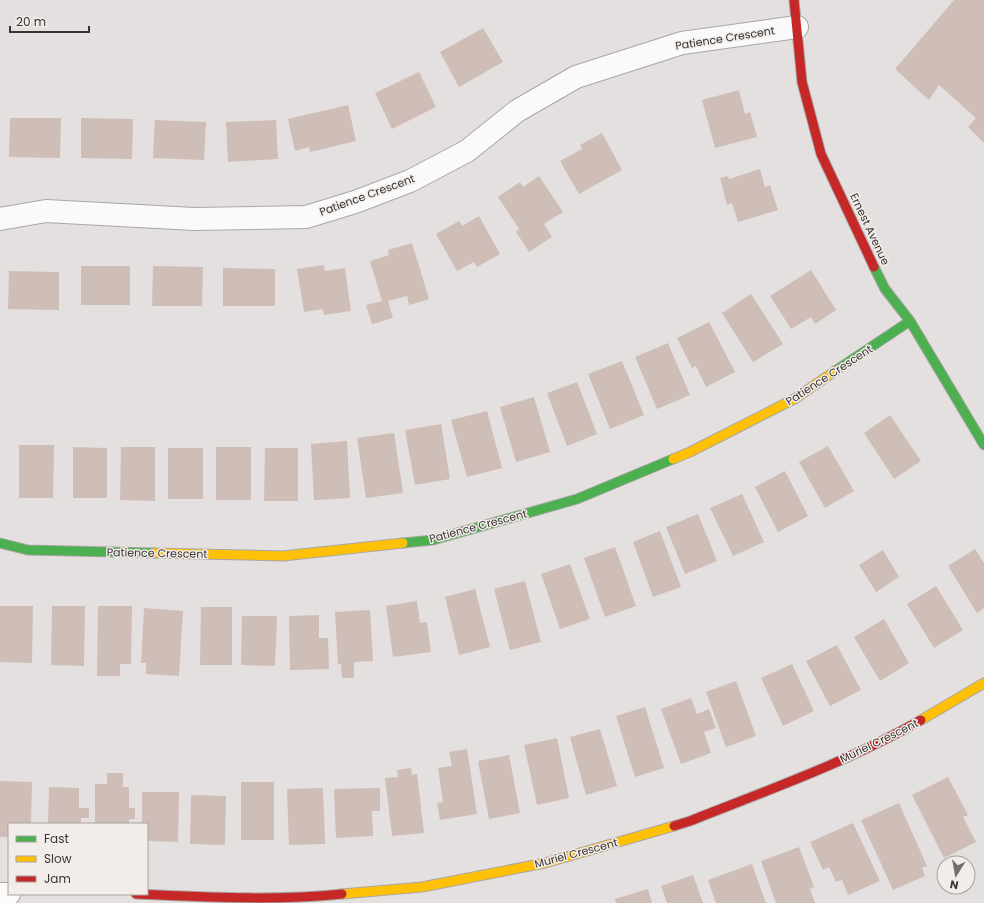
<svg xmlns="http://www.w3.org/2000/svg" width="984" height="903" viewBox="0 0 984 903" font-family="Poppins,sans-serif">
<style>
.building{fill:#cfbdb7}
.lines{fill:none;stroke-linecap:round;stroke-linejoin:round}
.street-casing{stroke:#a9a6a5;stroke-width:24}
.fast-casing{stroke:#a9a6a5;stroke-width:11}
.slow-casing{stroke:#a9a6a5;stroke-width:11}
.jam-casing{stroke:#a9a6a5;stroke-width:11}
.street{stroke:#fbfafa;stroke-width:22}
.fast{stroke:#4caf50;stroke-width:9}
.slow{stroke:#ffc107;stroke-width:9}
.jam{stroke:#c62828;stroke-width:9}
.labels{text-anchor:middle;stroke-width:3;stroke-linejoin:round;paint-order:stroke}
.street-label{font-size:11px;fill:#373433;stroke:#f3edea}
</style>
<rect width="100%" height="100%" fill="#e4e0df"/>
<path class="building" d="M954,0H984V143L968,127L976,118L939,85L929,100L895,69Z
M483,28L503,62L459,87L440,52Z
M419,72L436,107L392,129L375,93Z
M739,90L745,114L750,112L757,137L715,148L702,100Z
M348,105L356,141L310,152L309,147L295,151L288,119Z
M10,118H61L60,158L9,157Z
M81,118L133,119L132,159L81,158Z
M155,120L206,122L204,160L153,158Z
M276,120L278,159L228,162L226,122Z
M602,133L622,170L579,194L560,161L582,149L580,145Z
M760,169L765,187L770,185L778,210L738,222L732,203L727,205L720,178L728,176L729,179Z
M539,176L563,212L544,224L552,237L529,252L516,232L519,229L498,197L520,182L523,187Z
M479,216L500,254L477,267L474,262L457,271L436,234L459,221L462,226Z
M412,243L429,299L409,305L407,296L388,301L393,318L372,324L366,305L382,301L370,261L389,255L388,250Z
M324,265L325,271L345,268L351,311L324,315L323,309L304,312L297,269Z
M81,266H130V305H81Z
M153,266L203,267L202,306H152Z
M223,268L275,269V306H223Z
M811,270L836,310L815,324L811,317L791,329L770,296Z
M9,271L59,272V310L8,309Z
M751,294L783,344L753,362L722,313Z
M709,322L735,372L706,387L696,366L692,368L677,338Z
M668,343L690,395L657,409L635,357Z
M622,361L644,415L610,429L588,374Z
M577,382L597,434L567,446L547,393Z
M534,397L550,452L516,462L500,407Z
M487,411L502,468L467,477L451,420Z
M890,415L921,461L894,479L864,433Z
M441,424L450,479L415,485L405,430Z
M394,433L403,493L366,498L357,438Z
M347,441L350,498L314,500L311,444Z
M19,445H54L53,498H19Z
M828,446L854,491L825,508L799,462Z
M73,447L107,448V498H73Z
M121,447H155V501L120,500Z
M216,447H251V500H216Z
M168,448H203V499H168Z
M265,448H298V501H264Z
M785,471L808,516L778,532L755,487Z
M742,494L764,542L733,556L710,508Z
M698,514L717,561L685,574L666,527Z
M660,531L681,587L653,597L633,542Z
M615,547L636,606L605,617L584,558Z
M975,549L984,563V608L977,613L948,566Z
M883,550L899,577L876,592L859,565Z
M570,564L590,619L560,629L541,574Z
M525,581L541,642L510,650L494,589Z
M936,586L963,630L934,648L907,604Z
M475,589L490,647L459,655L445,597Z
M417,601L420,623L427,622L431,652L393,657L386,606Z
M0,606H33L32,663L0,662Z
M52,606H85L84,666L51,665Z
M98,606H132L131,664H120V676H97Z
M201,607H232V665H200Z
M144,608L183,611L179,676L146,674V663H141Z
M370,610L373,661L354,662V678H342L341,664H338L335,612Z
M319,615V638H328L329,669L290,670L289,616Z
M242,616H277L275,666L241,665Z
M884,619L909,663L880,681L854,637Z
M837,645L861,690L830,706L806,661Z
M792,664L814,711L783,726L761,678Z
M736,681L756,736L726,747L706,692Z
M691,698L697,714L709,709L716,728L704,732L711,753L681,764L661,709Z
M645,707L664,768L635,777L616,716Z
M600,729L617,786L586,795L570,737Z
M557,738L569,798L537,805L524,745Z
M467,749L477,814L440,820L437,803L443,802L438,768L452,766L449,752Z
M509,755L520,813L489,819L478,761Z
M411,768L412,775L417,774L424,833L392,836L385,778L398,777L397,770Z
M107,773H123V787H129V808H135V819H129V824H95V784H107Z
M948,777L968,815L963,817L976,842L944,858L912,795Z
M0,781L32,782L31,824H9V837H0Z
M241,782H274V840H241Z
M49,787L79,788V808H89V818H81V824H48Z
M323,788L325,844L289,845L287,789Z
M380,788V811H372L373,836L336,838L334,789Z
M142,792H179L178,842L147,841V824H142Z
M191,795L226,796L225,845L190,844Z
M899,803L927,866L922,868L925,876L893,890L861,820Z
M853,823L880,881L848,895L842,880L836,882L829,867L823,870L810,842Z
M799,847L814,887L810,889L815,903H776L761,861Z
M752,864L766,903H716L708,880Z
M693,875L703,903H667L661,886Z
M648,889L652,903H616L615,899Z"/>
<g class="lines">
<g class="street-casing">
<path id="street" d="M0,219L46,211L194,219L306,217L355,202L410,181L467,151L517,111L576,77L682,43L797,27
M0,894H9"/>
</g>
<g class="fast-casing">
<path id="fast" d="M874,267L885,289L910,321L984,445
M835,371L910,321
M0,543L28,550L154,553
M403,543L433,540L577,499L673,459"/>
</g>
<g class="slow-casing">
<path id="slow" d="M673,459L690,452L796,398L835,371
M154,553L283,556L403,543
M921,720L984,683
M342,894L422,887L545,863L674,826"/>
</g>
<g class="jam-casing">
<path id="jam" d="M794,0L802,82L821,154L874,267
M674,826L690,821C768,790 848,762 921,720
M136,894C205,897 273,901 342,894"/>
</g>
<use href="#street" class="street"/>
<use href="#fast" class="fast"/>
<use href="#slow" class="slow"/>
<use href="#jam" class="jam"/>
</g>
<g class="labels">
<g class="street-label">
<text transform="translate(725 38) rotate(-9)" y="4">Patience Crescent</text>
<text transform="translate(367 195) rotate(-20)" y="4">Patience Crescent</text>
<text transform="translate(870 229) rotate(65)" y="4">Ernest Avenue</text>
<text transform="translate(829 375) rotate(-33)" y="4">Patience Crescent</text>
<text transform="translate(478 526) rotate(-15)" y="4">Patience Crescent</text>
<text transform="translate(157 553) rotate(1)" y="4">Patience Crescent</text>
<text transform="translate(879 741) rotate(-26)" y="4">Muriel Crescent</text>
<text transform="translate(576 853) rotate(-15)" y="4">Muriel Crescent</text>
</g>
</g>
<rect x="8" y="823" width="140" height="72" fill="#f3edea" stroke="#a8a3a1"/>
<rect x="16" y="836" width="20" height="6" fill="#4caf50" stroke="#a8a3a1"/>
<text x="44" y="843" font-size="12" fill="#373433">Fast</text>
<rect x="16" y="856" width="20" height="6" fill="#ffc107" stroke="#a8a3a1"/>
<text x="44" y="863" font-size="12" fill="#373433">Slow</text>
<rect x="16" y="876" width="20" height="6" fill="#c62828" stroke="#a8a3a1"/>
<text x="44" y="883" font-size="12" fill="#373433">Jam</text>
<g transform="translate(956 875) rotate(191)"><circle r="19" fill="#f3edea" stroke="#a8a3a1"/>
<path d="M0-3L7 15L0 10L-7 15Z" fill="#74706f"/>
<text y="-6" font-size="11" font-weight="bold" text-anchor="middle" fill="#373433">N</text>
</g>
<path d="M10 26v6h79v-6" fill="none" stroke="#373433" stroke-width="2"/>
<text x="16" y="26" font-size="12" fill="#373433" stroke="#f3edea" stroke-width="3" paint-order="stroke">20 m</text>
</svg>
